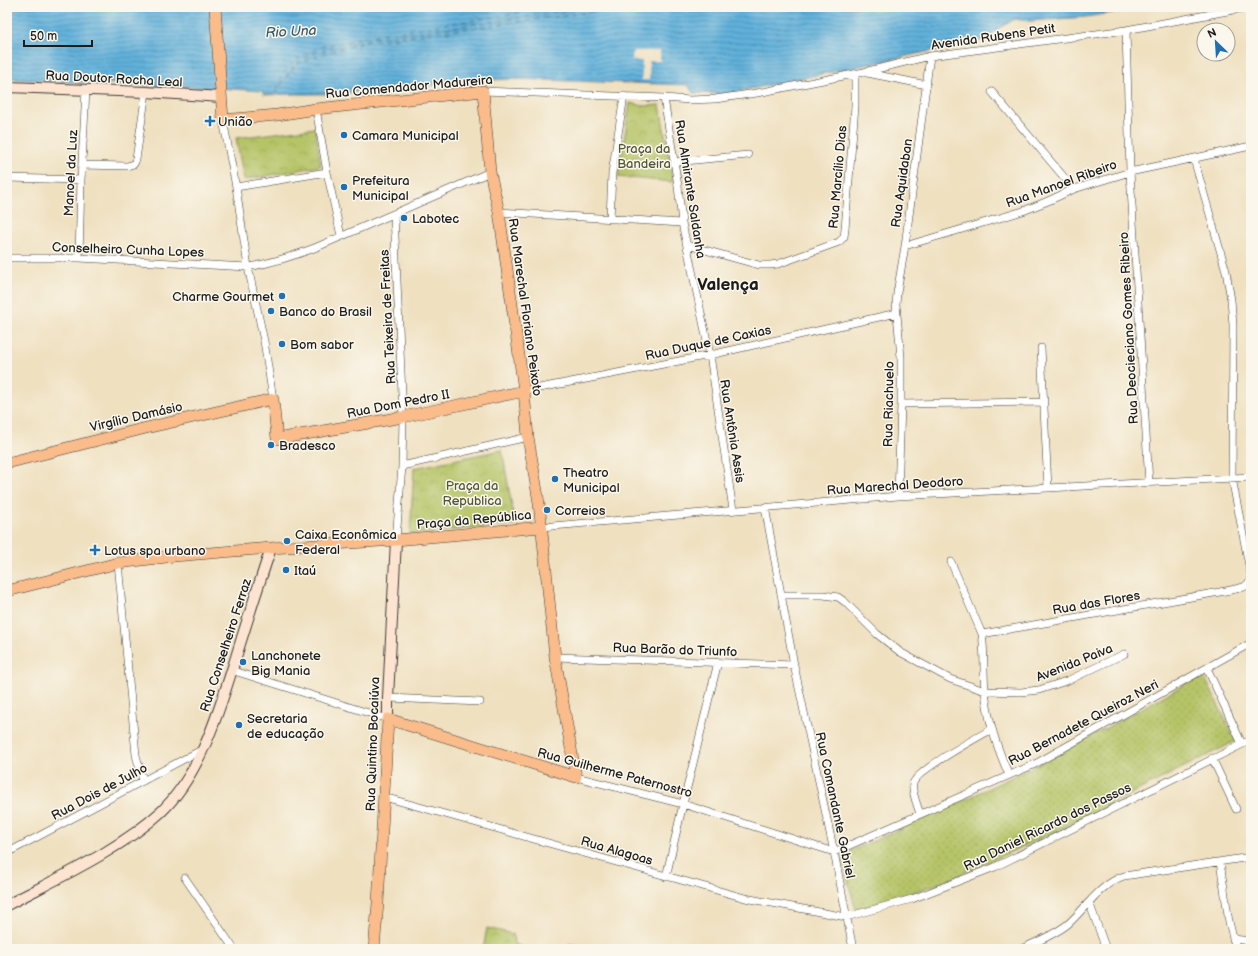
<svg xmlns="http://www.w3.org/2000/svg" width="1258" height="956" viewBox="0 0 1258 956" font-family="'Balsamiq Sans',sans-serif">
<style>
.grass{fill:url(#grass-dots);stroke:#697042}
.wetland{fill:url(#wetland-marsh);stroke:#697042}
.park{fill:url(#park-crowns);stroke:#697042}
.water{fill:url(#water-rules);stroke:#3e667c}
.pier{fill:#efe0c0}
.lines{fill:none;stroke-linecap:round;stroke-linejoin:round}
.ferry{stroke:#385868;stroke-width:1;stroke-dasharray:5 4;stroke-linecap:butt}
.street-casing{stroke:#3c3935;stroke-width:8}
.secondary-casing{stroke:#3c3935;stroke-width:12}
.primary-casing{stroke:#3c3935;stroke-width:12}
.street{stroke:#fff;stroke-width:7}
.secondary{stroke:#fde4d1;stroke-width:10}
.primary{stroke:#fabc8b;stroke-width:11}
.poi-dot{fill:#1f6fb2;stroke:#fbf7ec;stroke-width:1.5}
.labels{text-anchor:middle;stroke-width:3;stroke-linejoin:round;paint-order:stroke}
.street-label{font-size:13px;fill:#1c1c1c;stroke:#fbf7ec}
.poi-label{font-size:13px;fill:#1c1c1c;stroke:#fbf7ec;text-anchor:start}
.park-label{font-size:13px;fill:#525736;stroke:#fbf7ec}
.water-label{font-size:14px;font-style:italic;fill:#385868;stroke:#fbf7ec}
.district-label{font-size:17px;font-weight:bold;fill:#1c1c1c;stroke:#fbf7ec}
</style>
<defs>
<pattern id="grass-dots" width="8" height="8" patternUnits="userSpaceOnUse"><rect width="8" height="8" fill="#b6c467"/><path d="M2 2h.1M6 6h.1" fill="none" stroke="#9ca859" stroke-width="1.8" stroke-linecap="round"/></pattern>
<pattern id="wetland-marsh" width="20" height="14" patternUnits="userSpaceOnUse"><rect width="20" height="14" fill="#b6c467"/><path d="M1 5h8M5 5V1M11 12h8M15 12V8" fill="none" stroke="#9ca859"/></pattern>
<pattern id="park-crowns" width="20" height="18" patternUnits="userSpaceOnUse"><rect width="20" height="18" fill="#b6c467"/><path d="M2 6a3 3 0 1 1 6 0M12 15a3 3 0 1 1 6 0" fill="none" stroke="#9ca859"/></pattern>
<pattern id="water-rules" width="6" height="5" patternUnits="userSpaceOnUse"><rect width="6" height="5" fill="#61b1db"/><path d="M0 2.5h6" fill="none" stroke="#4f8fb1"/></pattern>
</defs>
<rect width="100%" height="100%" fill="#fbf7ec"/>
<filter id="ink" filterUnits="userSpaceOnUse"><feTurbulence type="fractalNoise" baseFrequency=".025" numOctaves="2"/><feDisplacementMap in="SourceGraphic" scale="8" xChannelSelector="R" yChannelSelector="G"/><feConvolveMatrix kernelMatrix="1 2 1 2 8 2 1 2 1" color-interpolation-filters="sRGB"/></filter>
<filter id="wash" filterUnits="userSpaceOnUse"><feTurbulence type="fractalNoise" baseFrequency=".012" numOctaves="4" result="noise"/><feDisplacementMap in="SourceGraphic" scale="16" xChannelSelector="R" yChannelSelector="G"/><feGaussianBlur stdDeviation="0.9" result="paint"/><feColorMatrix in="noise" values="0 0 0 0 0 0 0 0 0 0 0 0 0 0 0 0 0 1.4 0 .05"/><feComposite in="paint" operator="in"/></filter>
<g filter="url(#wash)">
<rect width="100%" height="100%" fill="#efe0c0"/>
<path class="grass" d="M1203,674L1236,741L1053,833L942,883L856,910L842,860L844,854L956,804L1063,752Z"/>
<path class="wetland" d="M487,928L513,934L514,944L529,949H483Z
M569,944L605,949H565Z"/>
<path class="park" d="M630,103L644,106L660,105L673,182L618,177Z
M315,128L321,166L244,180L236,138Z
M502,450L515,524L410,534L414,468Z"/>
<path class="water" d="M7,7H1151L1085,17L1029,21L1015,19L999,28L988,39L727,94L693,93L688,85L514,79L489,80L331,94H297L264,95L262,91L234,89L7,79Z"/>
<path class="pier" d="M633,51H660V61H649V80H642V61L632,60Z"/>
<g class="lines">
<path class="ferry" d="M281,84L295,63L321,51L370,39L594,7
M276,89L284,73L294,61L321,47L370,36L559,7
M275,93L296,65L320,55L367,42L629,7"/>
</g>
</g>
<g filter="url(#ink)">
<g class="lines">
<g class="street-casing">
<path id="street" d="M1126,30L1130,172L1149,483
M867,73L927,85
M483,91L664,98L690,100L715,99L757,93L864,72L930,56L1126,30L1249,7
M992,92L1074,189
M664,98L678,186L682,223L710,355L733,510
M316,109L327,172L341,236
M223,120L236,187L248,267L264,341L273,399
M674,162L748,155
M82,165L127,166L134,164L136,159L146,92
M7,178L81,180
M236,187L327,172
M499,212L682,223
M394,214L403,417L402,466L396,540
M610,219L612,173L624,96
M687,245L759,265H770L778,264L839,242L844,237L845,229L855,106V74
M905,246L1023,211L1048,201L1074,189L1130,172L1251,146
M7,258H79L248,267C272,263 294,256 317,247L490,172
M79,258L81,180L86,90
M1041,348L1048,488
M524,391L710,355L897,313
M901,404L1044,402
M402,466L528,437
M898,496L901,404V357L896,304L897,293L905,246L930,56
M765,507L794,665L834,852L853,949
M541,527L898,496L1251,477
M951,562L982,634
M118,563L136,755L143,781
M781,595H823L838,597L845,602L877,634L900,652L950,679L985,691L1021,692L1039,690L1069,680L1124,654
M555,657L794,665
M1207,668L1242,744
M231,670L388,719
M388,698L480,702
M1212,758L1236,809
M1009,775C997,748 987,719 985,689C983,671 985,652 982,634L1231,590L1244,587L1251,581V576L1232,478L1233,325L1231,300L1226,271L1194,159
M576,777L683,804L834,852L1035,764L1251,643
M384,797L745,898L846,917L912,899L995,867L1251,740
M920,814C918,807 911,791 913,784C915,771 978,737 992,729
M7,853L203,749
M1220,862L1229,922L1236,949
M666,877L683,804L718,662
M185,878L234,949
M1089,902L1106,949
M1233,939L1251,941
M1021,949C1037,942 1054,935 1068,924C1086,908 1100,884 1124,876L1251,857"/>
</g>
<g class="secondary-casing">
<path id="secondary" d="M7,87L146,92L221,97
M388,719V698L396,540
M7,905C58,878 120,850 162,811C201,773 220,708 236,657C247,621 259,584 271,548"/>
</g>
<g class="primary-casing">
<path id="primary" d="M215,7L223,120L277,115L316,109L483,91L490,172L499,212L524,391L528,437L539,503L555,657L576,777L388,719L378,903L374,949
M7,463L146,428L273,399L277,439L403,417L524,391
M7,591L118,563L174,556L271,548L396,540L541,527"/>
</g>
<use href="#street" class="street"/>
<use href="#secondary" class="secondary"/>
<use href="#primary" class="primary"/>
</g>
</g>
<g class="poi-dot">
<path d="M208 115h4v4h4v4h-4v4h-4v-4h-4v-4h4z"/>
<circle cx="344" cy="135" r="4"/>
<circle cx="344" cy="187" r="4"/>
<circle cx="404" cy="218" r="4"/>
<circle cx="282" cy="296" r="4"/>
<circle cx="271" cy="311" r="4"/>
<circle cx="282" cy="344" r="4"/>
<circle cx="271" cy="445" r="4"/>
<circle cx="555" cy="479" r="4"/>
<circle cx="547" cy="510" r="4"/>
<circle cx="287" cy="541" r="4"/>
<path d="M93 544h4v4h4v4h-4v4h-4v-4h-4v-4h4z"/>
<circle cx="286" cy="570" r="4"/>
<circle cx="243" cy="662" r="4"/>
<circle cx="239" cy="725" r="4"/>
</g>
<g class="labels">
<g class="street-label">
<text transform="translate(993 36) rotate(-8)" y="5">Avenida Rubens Petit</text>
<text transform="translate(114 78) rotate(3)" y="5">Rua Doutor Rocha Leal</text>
<text transform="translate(409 86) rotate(-5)" y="5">Rua Comendador Madureira</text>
<text transform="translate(70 173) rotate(-87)" y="5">Manoel da Luz</text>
<text transform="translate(837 177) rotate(-85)" y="5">Rua Marcílio Dias</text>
<text transform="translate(901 183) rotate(-82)" y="5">Rua Aquidaban</text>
<text transform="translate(1061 183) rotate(-20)" y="5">Rua Manoel Ribeiro</text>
<text transform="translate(691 189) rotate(81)" y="5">Rua Almirante Saldanha</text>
<text transform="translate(128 249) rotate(2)" y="5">Conselheiro Cunha Lopes</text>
<text transform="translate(526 307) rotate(82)" y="5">Rua Marechal Floriano Peixoto</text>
<text transform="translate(387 317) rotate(-93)" y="5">Rua Teixeira de Freitas</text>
<text transform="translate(1128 328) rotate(-93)" y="5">Rua Deocieciano Gomes Ribeiro</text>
<text transform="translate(708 342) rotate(-12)" y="5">Rua Duque de Caxias</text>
<text transform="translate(398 403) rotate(-11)" y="5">Rua Dom Pedro II</text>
<text transform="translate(888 404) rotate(-89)" y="5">Rua Riachuelo</text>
<text transform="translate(136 416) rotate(-13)" y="5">Virgílio Damásio</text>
<text transform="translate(733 431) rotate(81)" y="5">Rua Antônia Assis</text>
<text transform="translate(895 485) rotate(-4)" y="5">Rua Marechal Deodoro</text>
<text transform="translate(474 519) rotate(-5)" y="5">Praça da República</text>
<text transform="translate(1096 602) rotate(-10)" y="5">Rua das Flores</text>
<text transform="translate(225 645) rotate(-72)" y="5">Rua Conselheiro Ferraz</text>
<text transform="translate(675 649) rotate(2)" y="5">Rua Barão do Triunfo</text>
<text transform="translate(1074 662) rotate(-22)" y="5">Avenida Paiva</text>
<text transform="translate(1083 722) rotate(-28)" y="5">Rua Bernadete Queiroz Neri</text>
<text transform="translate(372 744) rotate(-88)" y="5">Rua Quintino Bocaiúva</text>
<text transform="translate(615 772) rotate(15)" y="5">Rua Guilherme Paternostro</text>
<text transform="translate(99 791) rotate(-28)" y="5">Rua Dois de Julho</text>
<text transform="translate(836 805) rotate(78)" y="5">Rua Comandante Gabriel</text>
<text transform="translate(1047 826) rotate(-26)" y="5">Rua Daniel Ricardo dos Passos</text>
<text transform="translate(617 850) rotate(16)" y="5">Rua Alagoas</text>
</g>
<g class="poi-label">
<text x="218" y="126">União</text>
<text x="352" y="140">Camara Municipal</text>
<text x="352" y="185">Prefeitura<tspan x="352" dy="15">Municipal</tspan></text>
<text x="412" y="223">Labotec</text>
<text x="274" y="301" text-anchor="end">Charme Gourmet</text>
<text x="279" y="316">Banco do Brasil</text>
<text x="290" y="349">Bom sabor</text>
<text x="279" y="450">Bradesco</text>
<text x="563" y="477">Theatro<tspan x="563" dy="15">Municipal</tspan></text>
<text x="555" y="515">Correios</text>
<text x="295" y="539">Caixa Econômica<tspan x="295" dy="15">Federal</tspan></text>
<text x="104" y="555">Lotus spa urbano</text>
<text x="294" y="575">Itaú</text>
<text x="251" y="660">Lanchonete<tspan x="251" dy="15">Big Mania</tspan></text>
<text x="247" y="723">Secretaria<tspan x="247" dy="15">de educação</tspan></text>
</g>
<g class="park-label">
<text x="644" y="153">Praça da<tspan x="644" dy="15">Bandeira</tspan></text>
<text x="472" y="490">Praça da<tspan x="472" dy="15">Republica</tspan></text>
</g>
<g class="water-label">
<text transform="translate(291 31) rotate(-3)" y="5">Rio Una</text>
</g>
<g class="district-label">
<text x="728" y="290">Valença</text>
</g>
</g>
<rect width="1258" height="956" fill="none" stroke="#fbf7ec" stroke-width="24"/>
<g transform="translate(1216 42) rotate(335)"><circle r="19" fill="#fbf7ec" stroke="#a29f99"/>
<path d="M0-3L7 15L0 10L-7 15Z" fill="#1f6fb2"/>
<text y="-6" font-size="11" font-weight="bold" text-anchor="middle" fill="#1c1c1c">N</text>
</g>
<path d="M24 40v6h68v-6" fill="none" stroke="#1c1c1c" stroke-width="2"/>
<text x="30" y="40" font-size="12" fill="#1c1c1c" stroke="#fbf7ec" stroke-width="3" paint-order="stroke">50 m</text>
</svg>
